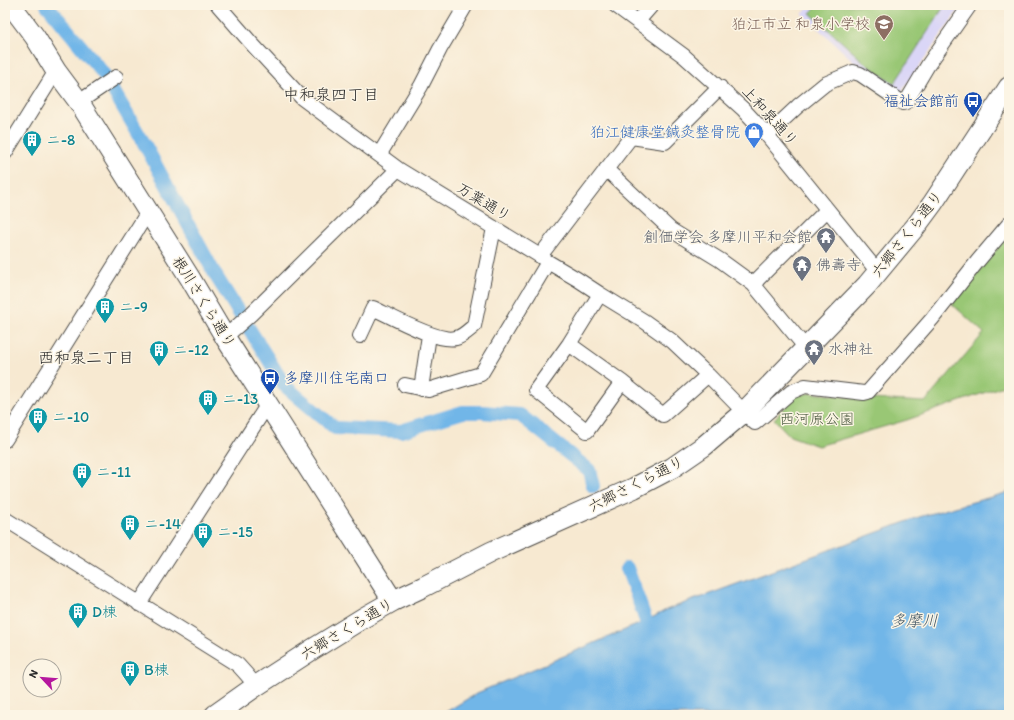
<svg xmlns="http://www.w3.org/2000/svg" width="1014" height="720" viewBox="0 0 1014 720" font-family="Itim,'Klee One',sans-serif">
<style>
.built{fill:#dad6f7}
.green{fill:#99c775;stroke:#627950}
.water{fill:#71b6e8;stroke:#4e708a}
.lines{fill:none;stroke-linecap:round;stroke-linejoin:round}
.canal{stroke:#71b6e8;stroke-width:14}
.street-casing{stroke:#4a4844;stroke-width:16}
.secondary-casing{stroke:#4a4844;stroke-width:22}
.street{stroke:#fff;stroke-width:14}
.secondary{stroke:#fff;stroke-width:20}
.labels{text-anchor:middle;stroke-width:3;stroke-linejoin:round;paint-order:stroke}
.education-label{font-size:15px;fill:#785e54;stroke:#fcf5e5;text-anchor:end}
.transit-label{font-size:15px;fill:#164399;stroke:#fcf5e5;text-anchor:end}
.street-label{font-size:15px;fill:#2b2b2b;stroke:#fcf5e5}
.shop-label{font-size:15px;fill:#366cbe;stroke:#fcf5e5;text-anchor:end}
.culture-label{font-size:15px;fill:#0d838f;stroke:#fcf5e5;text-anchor:start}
.worship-label{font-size:15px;fill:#5b616d;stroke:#fcf5e5;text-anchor:start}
.park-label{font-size:15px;fill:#4c5a41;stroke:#fcf5e5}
.neighbourhood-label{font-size:16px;fill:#2b2b2b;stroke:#fcf5e5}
.water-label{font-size:16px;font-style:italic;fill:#405564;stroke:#fcf5e5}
</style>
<rect width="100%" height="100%" fill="#fcf5e5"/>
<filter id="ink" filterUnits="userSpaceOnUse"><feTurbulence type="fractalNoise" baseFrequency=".025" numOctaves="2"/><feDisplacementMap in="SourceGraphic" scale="8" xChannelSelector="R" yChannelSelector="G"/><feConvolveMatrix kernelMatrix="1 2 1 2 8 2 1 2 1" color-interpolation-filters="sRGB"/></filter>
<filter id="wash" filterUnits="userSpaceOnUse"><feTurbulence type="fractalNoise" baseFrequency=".012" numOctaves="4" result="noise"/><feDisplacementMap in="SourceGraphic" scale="16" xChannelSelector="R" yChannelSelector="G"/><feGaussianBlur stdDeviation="0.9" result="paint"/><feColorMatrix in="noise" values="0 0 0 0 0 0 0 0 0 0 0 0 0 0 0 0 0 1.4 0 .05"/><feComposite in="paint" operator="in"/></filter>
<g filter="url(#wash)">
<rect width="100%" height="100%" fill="#f7e9d1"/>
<path class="built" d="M812,5H962L899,95L860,67L802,14Z"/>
<path class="green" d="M818,5H945L894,84L866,64L810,13Z
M1009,234V384L907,420L818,446L790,436L774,419L797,395L810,393L872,399L925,402L984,333L952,304Z"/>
<path class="water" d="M1009,492V715H441L477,693L646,621L666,610L919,517Z"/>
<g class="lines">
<path class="canal" d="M47,5L103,73L145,145L216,276L285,386L335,428L401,431L463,412H482L520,415L589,470L593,486
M627,568L646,621"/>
</g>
</g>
<g filter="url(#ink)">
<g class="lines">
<g class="street-casing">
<path id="street" d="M218,5L252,44L302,98L398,169L540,256L548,262L577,279L600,294L644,321L672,341L708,375L744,412L755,423L791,392L805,386L864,393L868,392L932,319L977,262L1009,224
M615,5L684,56L743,109L767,135L878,272
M638,21L652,5
M79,102L116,77
M767,135L798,106L825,84L853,72L860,74L903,103L906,102L928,65L970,5
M5,153L56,71
M379,155L421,86L440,49L466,5
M606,169L671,230L720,260L753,284L806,348
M540,256L631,137L665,142L720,87
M753,284L827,210
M600,294L569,344L536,390L587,431L622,382L663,415L708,375
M360,336L373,308C390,316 438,343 456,338C462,337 469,330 474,326L494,228
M225,337L251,314L398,169
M569,344L622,382
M405,385L428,390L481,374L548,262
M421,389L429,335
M5,440L148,212
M5,519L238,665L247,675L256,686
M139,604L268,404"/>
</g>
<g class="secondary-casing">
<path id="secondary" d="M11,5L35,37L56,71L79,102L190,278L225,337L393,601
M215,715L256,686L313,649L363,618L393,601L423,587L491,552L634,488L672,468L704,446L744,412L867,285L916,226L933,203L1009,87"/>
</g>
<use href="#street" class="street"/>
<use href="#secondary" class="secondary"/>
</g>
</g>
<defs>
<g id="school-pin" transform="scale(1)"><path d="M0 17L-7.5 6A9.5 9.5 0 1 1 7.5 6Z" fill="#8d6e63" stroke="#fcf5e5"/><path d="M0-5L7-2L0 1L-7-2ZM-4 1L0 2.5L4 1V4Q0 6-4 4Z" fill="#fff"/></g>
<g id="bus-pin" transform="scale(1)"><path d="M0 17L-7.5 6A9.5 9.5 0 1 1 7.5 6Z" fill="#1a4fb4" stroke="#fcf5e5"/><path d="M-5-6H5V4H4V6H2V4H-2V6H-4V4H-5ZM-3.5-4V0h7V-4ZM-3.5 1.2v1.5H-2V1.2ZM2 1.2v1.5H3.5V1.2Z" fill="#fff"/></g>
<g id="shop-pin" transform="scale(1)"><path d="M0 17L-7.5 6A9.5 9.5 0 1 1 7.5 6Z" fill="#3f7fe0" stroke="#fcf5e5"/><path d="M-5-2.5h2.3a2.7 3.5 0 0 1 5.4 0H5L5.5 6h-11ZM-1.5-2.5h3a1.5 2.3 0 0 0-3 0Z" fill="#fff"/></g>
<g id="building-pin" transform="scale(1)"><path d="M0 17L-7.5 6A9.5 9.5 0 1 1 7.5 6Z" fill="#0f9aa8" stroke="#fcf5e5"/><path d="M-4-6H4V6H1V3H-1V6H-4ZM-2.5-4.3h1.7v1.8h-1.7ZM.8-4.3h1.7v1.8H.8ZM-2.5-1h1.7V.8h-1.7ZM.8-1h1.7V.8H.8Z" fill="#fff"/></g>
<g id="temple-pin" transform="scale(1)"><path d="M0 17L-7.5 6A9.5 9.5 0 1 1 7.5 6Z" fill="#6b7280" stroke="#fcf5e5"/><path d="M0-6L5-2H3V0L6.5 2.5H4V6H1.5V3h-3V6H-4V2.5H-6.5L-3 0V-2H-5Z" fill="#fff"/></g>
</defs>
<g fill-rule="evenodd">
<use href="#school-pin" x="884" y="24"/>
<use href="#bus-pin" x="973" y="101"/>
<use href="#shop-pin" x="754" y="132"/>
<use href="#building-pin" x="32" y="140"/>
<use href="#temple-pin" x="826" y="237"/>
<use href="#temple-pin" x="802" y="265"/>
<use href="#building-pin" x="105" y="307"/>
<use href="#temple-pin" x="814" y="349"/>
<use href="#building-pin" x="159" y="350"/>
<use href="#bus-pin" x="270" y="378"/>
<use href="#building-pin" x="208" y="399"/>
<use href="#building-pin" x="38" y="417"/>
<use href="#building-pin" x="82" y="472"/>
<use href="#building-pin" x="130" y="524"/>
<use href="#building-pin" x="203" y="532"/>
<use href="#building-pin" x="78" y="612"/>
<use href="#building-pin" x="130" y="670"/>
</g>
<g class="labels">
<g class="education-label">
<text x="870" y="29">狛江市立 和泉小学校</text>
</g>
<g class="transit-label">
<text x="959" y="106">福祉会館前</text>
<text x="284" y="383" text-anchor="start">多摩川住宅南口</text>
</g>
<g class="street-label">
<text transform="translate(770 116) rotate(48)" y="5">上和泉通り</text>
<text transform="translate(484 202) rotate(31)" y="5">万葉通り</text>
<text transform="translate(907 234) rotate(-52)" y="5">六郷さくら通り</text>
<text transform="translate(204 302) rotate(58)" y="5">根川さくら通り</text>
<text transform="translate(636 484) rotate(-27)" y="5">六郷さくら通り</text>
<text transform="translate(347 629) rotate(-31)" y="5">六郷さくら通り</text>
</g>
<g class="shop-label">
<text x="740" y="137">狛江健康堂鍼灸整骨院</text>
</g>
<g class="culture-label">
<text x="46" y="145">ニ-8</text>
<text x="119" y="312">ニ-9</text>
<text x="173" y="355">ニ-12</text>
<text x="222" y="404">ニ-13</text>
<text x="52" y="422">ニ-10</text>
<text x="96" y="477">ニ-11</text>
<text x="144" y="529">ニ-14</text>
<text x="217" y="537">ニ-15</text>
<text x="92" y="617">D棟</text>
<text x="144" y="675">B棟</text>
</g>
<g class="worship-label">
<text x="812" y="242" text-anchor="end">創価学会 多摩川平和会館</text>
<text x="816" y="270">佛壽寺</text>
<text x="828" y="354">水神社</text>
</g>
<g class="park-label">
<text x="817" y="424">西河原公園</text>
</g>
<g class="neighbourhood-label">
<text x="331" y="100">中和泉四丁目</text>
<text x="86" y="363">西和泉二丁目</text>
</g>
<g class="water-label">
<text x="914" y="626">多摩川</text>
</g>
</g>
<rect width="1014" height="720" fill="none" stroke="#fcf5e5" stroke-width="20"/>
<g transform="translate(42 678) rotate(296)"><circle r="19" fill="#fcf5e5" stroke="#a8a49b"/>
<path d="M0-3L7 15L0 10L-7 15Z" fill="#b5179e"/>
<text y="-6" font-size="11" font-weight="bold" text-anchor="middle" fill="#2b2b2b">N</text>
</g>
</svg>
